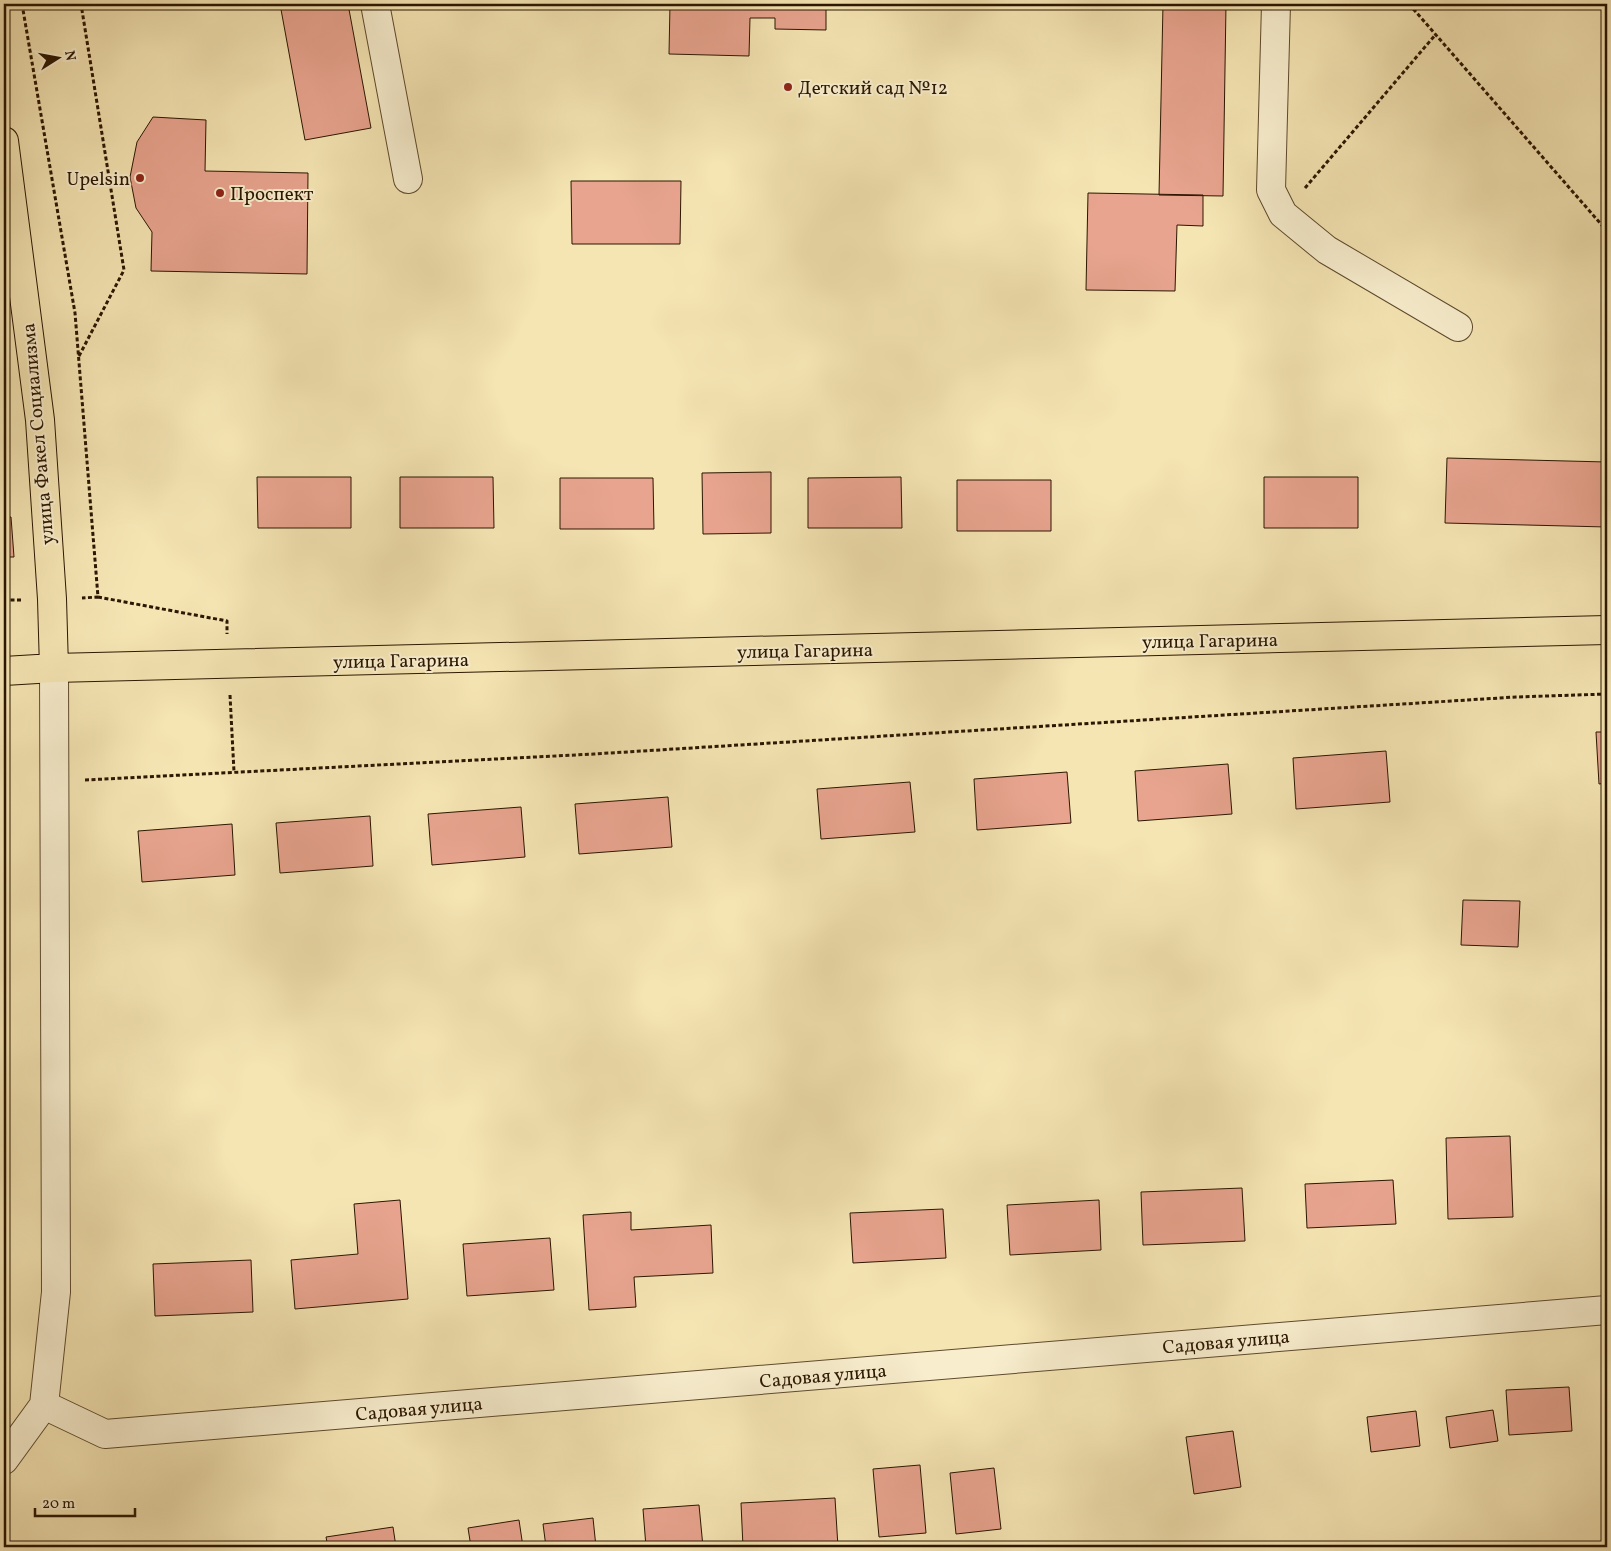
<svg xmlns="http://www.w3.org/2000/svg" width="1611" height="1551" viewBox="0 0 1611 1551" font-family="Vollkorn,serif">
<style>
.building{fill:#e8a48f;stroke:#2b1600}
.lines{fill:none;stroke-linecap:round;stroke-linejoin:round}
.minor-casing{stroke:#5e4a2d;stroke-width:30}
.major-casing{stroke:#2b1600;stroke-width:30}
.path{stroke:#2b1600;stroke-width:3;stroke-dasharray:4 2.5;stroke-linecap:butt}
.minor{stroke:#f8eece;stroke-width:28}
.major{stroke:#f5e5b3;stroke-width:28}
.poi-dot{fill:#8f2418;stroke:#f8eece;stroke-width:2}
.labels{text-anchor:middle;stroke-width:4;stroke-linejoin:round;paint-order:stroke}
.poi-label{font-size:19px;fill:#2b1600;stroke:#f8eece;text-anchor:start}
.street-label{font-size:19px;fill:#2b1600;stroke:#f8eece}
</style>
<rect width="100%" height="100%" fill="#f5e5b3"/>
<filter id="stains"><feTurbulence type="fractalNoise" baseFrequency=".004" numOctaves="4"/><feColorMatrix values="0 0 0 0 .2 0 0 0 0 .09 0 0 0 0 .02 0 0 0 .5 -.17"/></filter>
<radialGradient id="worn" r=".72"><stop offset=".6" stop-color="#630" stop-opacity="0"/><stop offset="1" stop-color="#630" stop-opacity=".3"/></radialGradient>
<path class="building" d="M280,4H348L371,128L305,140Z
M670,4H826V30L775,29V18H750L749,56L669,54Z
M1163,4H1226L1223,196L1159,195Z
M153,117L206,120L205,171L308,173L307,274L151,271L152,232L136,208L130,177L137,142Z
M571,181H681L680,244H572Z
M1088,193L1203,195V226L1177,225L1175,291L1086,290Z
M1447,458L1607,462V527L1445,523Z
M771,472V533L703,534L702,473Z
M257,477H351V528H258Z
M400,477H493L494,528H400Z
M901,477L902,528H808V478Z
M1264,477H1358V528H1264Z
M560,478H653L654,529H560Z
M957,480H1051V531H957Z
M4,517H11L14,557H4Z
M1596,732H1607V783L1599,784Z
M1386,751L1390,802L1296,809L1293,758Z
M1228,764L1232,814L1138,821L1135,771Z
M1067,772L1071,823L977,830L974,779Z
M910,782L915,832L821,839L817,789Z
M668,797L672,847L579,854L575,804Z
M521,807L525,857L432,865L428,814Z
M370,816L373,866L280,873L276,823Z
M232,824L235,875L142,882L138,831Z
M1463,900L1520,901L1518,947L1461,945Z
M1510,1136L1513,1217L1448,1219L1446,1138Z
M1393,1180L1396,1224L1307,1228L1305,1184Z
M1242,1188L1245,1241L1143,1245L1141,1192Z
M400,1200L408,1299L295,1309L291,1260L358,1254L354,1204Z
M1099,1200L1101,1250L1010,1255L1007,1205Z
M943,1209L946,1258L853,1263L850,1213Z
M631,1212V1230L711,1225L713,1273L634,1277L636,1307L589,1310L583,1215Z
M550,1238L554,1290L467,1296L463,1244Z
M251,1260L253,1312L155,1316L153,1264Z
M1569,1387L1572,1431L1509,1435L1506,1390Z
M1493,1410L1498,1441L1450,1448L1446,1417Z
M1416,1411L1420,1446L1371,1452L1367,1417Z
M1233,1431L1241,1487L1194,1494L1186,1437Z
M920,1465L926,1533L879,1537L873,1469Z
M994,1468L1001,1529L956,1534L950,1473Z
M835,1498L838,1547H743L741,1503Z
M699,1505L703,1547H646L643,1509Z
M593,1518L596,1547H546L543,1524Z
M519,1520L523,1547H471L468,1528Z
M393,1527L396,1547H328L326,1537Z"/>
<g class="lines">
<g class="minor-casing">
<path id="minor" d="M375,4L408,179
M1276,4L1271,190L1283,214L1327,250L1458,327
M44,1405L105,1434L1607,1310
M4,1460L44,1405L56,1292L54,668"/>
</g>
<g class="major-casing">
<path id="major" d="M4,141L40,420L52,599L54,668
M4,671L54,668L1607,630"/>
</g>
<path class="path" d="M22,4L75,313L98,597L82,598
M1409,4L1607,231
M1305,188L1436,34
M79,356L124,270L81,4
M98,597L227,621V634
M4,600H21
M230,695L234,772
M85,780L594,754L1516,697L1607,694"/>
<use href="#minor" class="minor"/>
<use href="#major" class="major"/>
</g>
<g class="poi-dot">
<circle cx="788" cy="87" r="5"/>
<circle cx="140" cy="178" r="5"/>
<circle cx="220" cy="193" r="5"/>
</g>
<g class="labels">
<g class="poi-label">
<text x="798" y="94">Детский сад №12</text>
<text x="130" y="185" text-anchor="end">Upelsin</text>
<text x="230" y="200">Проспект</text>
</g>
<g class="street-label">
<text transform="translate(37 434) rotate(-95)" y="7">улица Факел Социализма</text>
<text transform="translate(1210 640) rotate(-1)" y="7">улица Гагарина</text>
<text transform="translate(805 650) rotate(-1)" y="7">улица Гагарина</text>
<text transform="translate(401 660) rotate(-1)" y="7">улица Гагарина</text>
<text transform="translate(1226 1341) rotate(-5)" y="7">Садовая улица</text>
<text transform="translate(823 1375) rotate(-5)" y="7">Садовая улица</text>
<text transform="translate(419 1408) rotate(-5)" y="7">Садовая улица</text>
</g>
</g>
<rect width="1611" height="1551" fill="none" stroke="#f5e5b3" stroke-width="20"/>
<rect x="5" y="5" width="1601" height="1541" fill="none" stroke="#2b1600" stroke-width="2.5"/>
<rect x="10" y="10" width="1591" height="1531" fill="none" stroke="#2b1600"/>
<g transform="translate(58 58) rotate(79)" stroke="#f8eece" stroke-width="4" paint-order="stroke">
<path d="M0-4L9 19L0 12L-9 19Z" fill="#2b1600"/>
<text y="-8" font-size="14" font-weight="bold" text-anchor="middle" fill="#2b1600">N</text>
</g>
<path d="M35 1508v8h100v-8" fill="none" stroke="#2b1600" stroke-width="2.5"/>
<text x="42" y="1508" font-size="15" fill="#2b1600" stroke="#f8eece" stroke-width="4" paint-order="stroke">20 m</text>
<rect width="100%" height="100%" filter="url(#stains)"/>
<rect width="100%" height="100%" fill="url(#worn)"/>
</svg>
